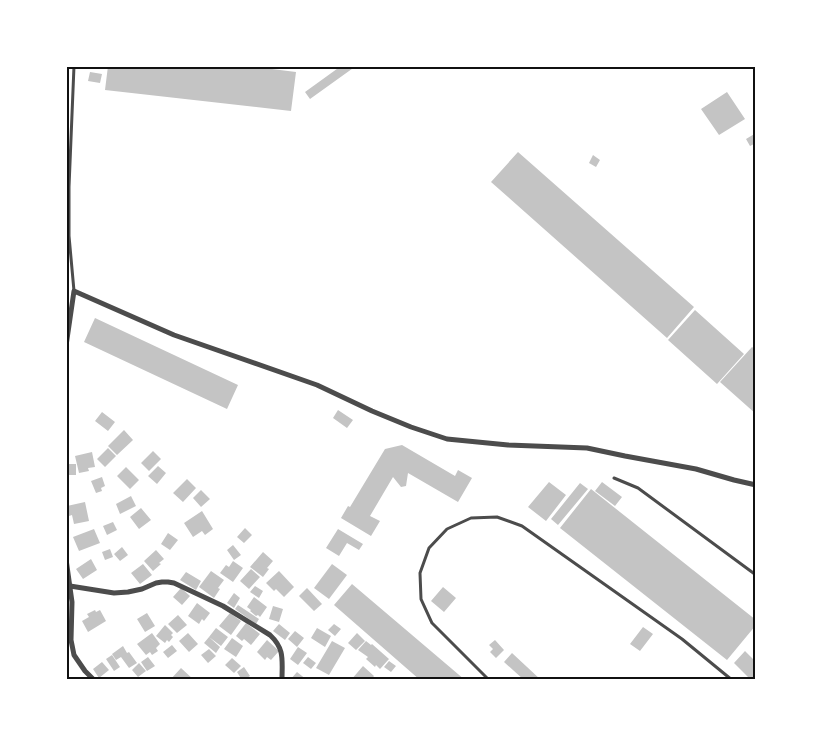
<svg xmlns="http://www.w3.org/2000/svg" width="822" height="746" viewBox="0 0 822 746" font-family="'Work Sans',sans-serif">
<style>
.building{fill:#c4c4c4}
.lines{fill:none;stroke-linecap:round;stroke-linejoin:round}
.service{stroke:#4c4c4c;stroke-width:3}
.minor{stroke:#4c4c4c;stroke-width:5}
.neatline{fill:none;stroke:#111;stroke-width:2}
</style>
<rect width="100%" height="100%" fill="#fff"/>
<path class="building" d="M108,66H249L296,72L291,111L105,90Z
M341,66H356L310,99L305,92Z
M90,72L102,74L100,83L88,81Z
M727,92L745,119L719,135L701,109Z
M756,133V143L750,146L746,139Z
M518,152L694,307L667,338L491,182Z
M593,155L600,160L596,167L589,163Z
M695,310L744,354L717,384L668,340Z
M95,318L238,385L227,409L84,342Z
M752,347L756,350V414L720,382Z
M338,410L353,420L347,428L333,418Z
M102,412L115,422L108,431L95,421Z
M124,430L133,440L117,455L108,446Z
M402,445L455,476L458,470L472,478L458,502L408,473L406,486L401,487L393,477L370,516L380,521L371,536L341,518L348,506L350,507L385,449Z
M108,448L116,456L105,467L97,459Z
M153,451L161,459L149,471L141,463Z
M92,452L95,467L88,468L89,471L79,473L75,456Z
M66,464H76V475H66Z
M158,466L166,473L157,484L148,476Z
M126,467L139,480L130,489L117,476Z
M102,477L105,486L101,488L102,491L96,493L91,481Z
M187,479L196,488L183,502L173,493Z
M549,482L566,495L546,521L528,507Z
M602,482L622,497L615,506L595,491Z
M580,483L588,489L558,525L551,519Z
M591,489L756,620V625L727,660L560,528Z
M201,490L210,499L201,507L193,498Z
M131,496L136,506L120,514L116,504Z
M85,502L89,521L74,524L72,515L69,516L67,506Z
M141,508L151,520L139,529L130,517Z
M202,511L213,529L205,535L202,531L193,537L184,523Z
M113,522L117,530L107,535L103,526Z
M245,528L252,535L244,543L237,537Z
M94,529L100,543L79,551L73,537Z
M338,529L363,544L359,550L347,543L339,556L326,548Z
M168,533L178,540L170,550L161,544Z
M233,545L241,555L234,560L227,550Z
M122,547L128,555L120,561L114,554Z
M110,549L113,557L105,560L102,552Z
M156,550L164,559L159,563L161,564L153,571L144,561Z
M263,552L273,561L267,568L269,569L263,577L250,567Z
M91,559L97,570L83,579L76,569Z
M233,561L243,568L233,582L220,573L226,565L229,567Z
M143,564L152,575L140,584L131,573Z
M332,564L347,575L329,599L314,588Z
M251,569L260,577L249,589L240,581Z
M211,571L224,580L218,588L220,589L214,598L199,587Z
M279,571L294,587L284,597L276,589L274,591L266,583Z
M186,572L201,581L196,590L180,580Z
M352,584L465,680H420L334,605Z
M255,586L263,591L259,598L250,592Z
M443,587L456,598L444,612L431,601Z
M181,588L190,596L182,605L173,597Z
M307,588L322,604L314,611L299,596Z
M234,593L240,598L234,608L227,603Z
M254,597L267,607L260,617L258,615L256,616L250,611L251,610L247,607Z
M197,603L210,613L204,621L202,619L199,624L188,616Z
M238,605L259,619L256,624L235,609Z
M273,606L283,609L279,622L269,619Z
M95,610L96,612L100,610L106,621L88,632L82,621L89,617L87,614Z
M147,613L155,626L145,632L137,619Z
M230,613L241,621L231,635L219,626Z
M178,615L187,625L177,633L168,624Z
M246,623L260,634L251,645L244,639L242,641L236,636Z
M279,624L290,633L285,640L273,631Z
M334,624L341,629L335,636L328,630Z
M165,625L173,633L171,635L173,637L169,642L167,640L165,643L156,636Z
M643,627L653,634L640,651L630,644Z
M216,628L228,637L221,646L209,637Z
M317,628L331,636L325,647L311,638Z
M295,631L304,638L297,647L288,639Z
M152,633L160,644L156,648L158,651L152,655L150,652L146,655L137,644Z
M188,633L198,644L189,652L179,641Z
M357,633L365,641L356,650L348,643Z
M209,637L220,647L216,653L204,643Z
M232,638L243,646L236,657L224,649Z
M267,640L279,651L271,660L267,657L265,660L257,652Z
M495,640L504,650L496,658L490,652L493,649L489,645Z
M332,641L345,648L329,675L316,668Z
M366,641L371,645L372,644L389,659L380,669L376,665L375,667L366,659L368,657L358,650Z
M172,645L177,651L168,658L163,652Z
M123,646L127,653L129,652L137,663L129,668L121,657L116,660L112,654Z
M298,647L307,653L298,665L290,659Z
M209,649L216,656L208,663L201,655Z
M745,651L756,662V677L754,680H751L734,663Z
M512,653L541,680H524L504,662Z
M112,655L120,667L114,671L106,659Z
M148,657L155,666L147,671L141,662Z
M308,657L316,663L311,669L303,663Z
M232,658L241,666L234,673L225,665Z
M389,661L396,666L391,672L384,667Z
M102,662L109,670L99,678L93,669Z
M139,663L146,671L138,677L132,670Z
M363,666L374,676L371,680H351Z
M244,667L250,676L244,680H242L237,672Z
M181,668L194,680H170Z
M297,672L307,680H290Z"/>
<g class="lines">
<path class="service" d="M74,66L69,187V236L74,291
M614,478L638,488L756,575
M489,680L432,623L421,599L420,573L429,548L447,529L471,518L497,517L522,526L682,639L732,680"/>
<path class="minor" d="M66,346L74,291L174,335L317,385L372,411L411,427L447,439L508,445L587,448L625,456L696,469L734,480L756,485
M66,559L72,602L71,640L74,655L85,671L94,680
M70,586L114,593L128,592L142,589L156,583L162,582H168L174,583L223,606L270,635C285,649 282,660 282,680"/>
</g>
<rect width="822" height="746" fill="none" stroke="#ffffff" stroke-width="135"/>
<rect x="68" y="68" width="686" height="610" class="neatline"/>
</svg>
